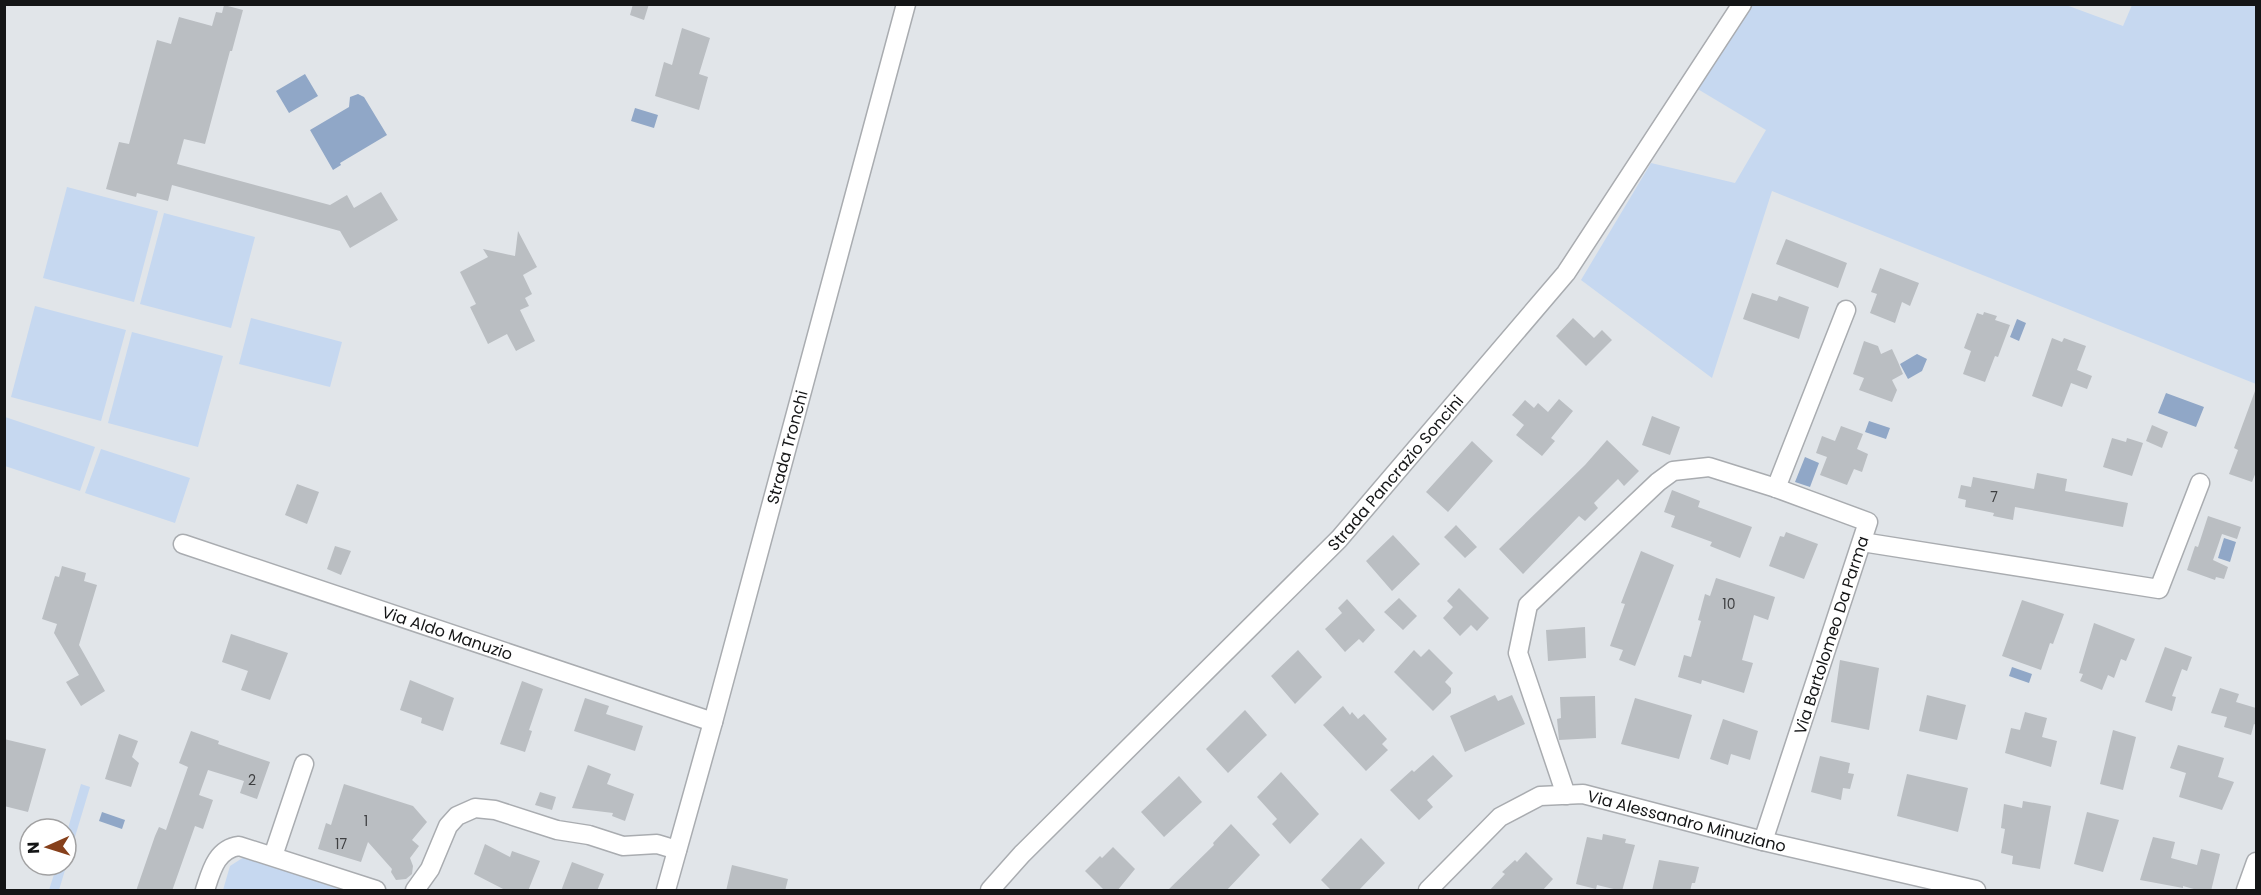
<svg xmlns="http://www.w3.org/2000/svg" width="2261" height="895" viewBox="0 0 2261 895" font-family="Poppins,sans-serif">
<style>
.green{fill:#c6d8f0}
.water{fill:#90a7c7}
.building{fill:#babec2}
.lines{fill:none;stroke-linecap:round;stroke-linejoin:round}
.minor-casing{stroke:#a9acb0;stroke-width:21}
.minor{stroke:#fff;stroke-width:18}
.labels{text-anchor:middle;stroke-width:4.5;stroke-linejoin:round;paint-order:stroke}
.number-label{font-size:14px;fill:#3e3f41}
.street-label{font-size:16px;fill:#141516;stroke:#fff}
</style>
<rect width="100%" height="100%" fill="#e1e5e9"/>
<path class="green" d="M1752,5H2066L2123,26L2132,5H2256V384L1772,191L1712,378L1581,280L1651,163L1735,183L1766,130L1696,88Z
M67,187L158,211L134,302L43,278Z
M164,213L255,237L231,328L140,304Z
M35,306L126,330L101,421L11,397Z
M251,318L342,342L330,387L239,364Z
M132,332L223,356L198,447L108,423Z
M5,417L95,447L80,491L5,466Z
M101,449L190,478L175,523L85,493Z
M81,784L90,787L59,890H49L57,865H66V835Z
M244,857L342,890H223L230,866Z"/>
<path class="water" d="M305,74L318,96L289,113L276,91Z
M358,94L364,97L387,135L340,163L341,165L333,170L310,130L349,107L350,97Z
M635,108L658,115L654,128L631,121Z
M2017,319L2026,323L2019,341L2010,337Z
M1917,354L1927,359L1922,371L1908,379L1900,364Z
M2166,393L2204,407L2196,427L2158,413Z
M1869,421L1890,428L1886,439L1865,432Z
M1805,457L1819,463L1810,487L1795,482Z
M2224,538L2236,542L2230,562L2218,558Z
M2012,667L2032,674L2029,683L2009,676Z
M102,812L125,820L122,829L99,821Z"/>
<path class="building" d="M633,4H649L644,20L630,15Z
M224,5L243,10L232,51H230L205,144L184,139L177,164L330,205L347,195L354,208L381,192L398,220L350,248L340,231L172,185L168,201L137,193L136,197L106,189L119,142L129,144L157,40L171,44L179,17L212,26L216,12L222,13Z
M682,28L710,38L699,74L708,77L699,110L655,96L664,62L672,65Z
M518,231L537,267L523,275L532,294L525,298L529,306L520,310L535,341L516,351L507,334L488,344L470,307L476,304L460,272L488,257L483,249L515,256Z
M1786,239L1847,263L1838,288L1776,264Z
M1880,268L1919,283L1910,306L1902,302L1895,323L1870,313L1877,294L1871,292Z
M1752,293L1777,301L1779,296L1809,307L1799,339L1743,319Z
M1984,312L1997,316L1995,320L2010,325L1998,357L1995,356L1985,382L1963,374L1971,351L1964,348L1977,313L1983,315Z
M1573,318L1594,338L1602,330L1612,340L1586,366L1556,336Z
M2052,338L2062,342L2064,338L2086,346L2077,370L2092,376L2087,389L2071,383L2062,407L2032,396Z
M1864,341L1878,346L1881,354L1892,349L1898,362L1903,374L1892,380L1897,390L1892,402L1859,390L1864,378L1853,374Z
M2255,391L2256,392V472L2252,482L2229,474L2238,450L2234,448Z
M1559,399L1573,411L1551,438L1555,441L1542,456L1516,435L1524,425L1512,415L1525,400L1534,408L1538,403L1548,412Z
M1652,416L1680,427L1670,455L1642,445Z
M2152,425L2168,432L2162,448L2146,441Z
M1841,426L1863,434L1857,449L1868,454L1862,472L1854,469L1847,485L1820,475L1827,457L1816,453L1822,436L1835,441Z
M2112,438L2126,442L2127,438L2143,443L2132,476L2103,467Z
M1607,440L1639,471L1624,486L1618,479L1594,503L1598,508L1585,521L1579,516L1523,574L1499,549L1585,465Z
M1472,441L1493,461L1448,512L1426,492Z
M2037,473L2067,479L2065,491L2128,503L2123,527L2015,507L2013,520L1993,516L1994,513L1965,507L1966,500L1958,498L1961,485L1971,487L1973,477L2034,489Z
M297,484L319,492L307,524L285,515Z
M1672,490L1700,501L1698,507L1752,527L1740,558L1710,546L1712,542L1671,527L1675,516L1664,512Z
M2208,516L2241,527L2237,539L2222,534L2213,560L2228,567L2224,579L2216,577L2215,580L2187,570L2195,546L2198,547Z
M1456,525L1477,547L1465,558L1444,537Z
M1786,532L1818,544L1804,579L1769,566L1780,536L1784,537Z
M1393,535L1420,564L1392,591L1366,561Z
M335,546L351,551L341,575L327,569Z
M1641,551L1674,565L1635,666L1619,660L1623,650L1610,646L1625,604L1621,603Z
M62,566L86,573L84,581L97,585L79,645L105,691L81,706L66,682L79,675L54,633L57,624L42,619L55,576L59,577Z
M1716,578L1775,597L1768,620L1754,615L1742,660L1753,663L1744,693L1702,680L1701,684L1678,677L1684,655L1691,657L1701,621L1698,620L1705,594L1710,596Z
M1459,588L1489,618L1477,631L1471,625L1460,636L1443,618L1453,607L1447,601Z
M1399,598L1417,616L1403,630L1384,612Z
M1347,599L1375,630L1363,643L1359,639L1345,652L1325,629L1342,613L1338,608Z
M2022,600L2064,614L2053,644L2050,643L2041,670L2002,656Z
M2094,623L2135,639L2126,661L2121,659L2114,678L2108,675L2102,690L2080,681L2083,674L2079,673Z
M1585,627L1586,658L1548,661L1546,630Z
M231,634L288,653L270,700L241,690L248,671L222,662Z
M2165,647L2192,657L2187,671L2182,669L2172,696L2176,697L2172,711L2145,702Z
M1429,649L1453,673L1445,682L1451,688V693L1433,711L1394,672L1414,650L1421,657Z
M1298,650L1322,677L1295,704L1271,676Z
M1840,660L1879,668L1869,730L1831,722Z
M410,680L454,698L443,731L421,723L422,718L400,710Z
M522,681L543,689L529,730L532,731L525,752L500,744Z
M2220,688L2239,694L2236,702L2256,708V725L2254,724L2251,735L2224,727L2227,717L2211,713Z
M1495,695L1498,701L1512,695L1525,724L1465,752L1450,716Z
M1927,695L1966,705L1957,740L1919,731Z
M1595,696L1596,738L1559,740L1557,719L1561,718L1560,697Z
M585,698L609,706L606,714L643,726L635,751L574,731Z
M1635,698L1692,715L1679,759L1621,744Z
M1343,706L1350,715L1352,712L1358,719L1364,714L1387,739L1382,744L1388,750L1366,771L1323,725Z
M1245,710L1267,735L1228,773L1206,749Z
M2025,712L2047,718L2042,737L2057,741L2051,767L2005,753L2011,728L2020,730Z
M1723,719L1758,731L1750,760L1731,754L1728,765L1710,759Z
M2113,730L2136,737L2123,790L2100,784Z
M191,731L219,741L218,744L270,762L257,799L240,793L244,781L208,770L199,795L213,800L203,829L195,826L172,891H136L155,836L159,827L166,830L188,767L179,763Z
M119,734L138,741L132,757L139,763L131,787L105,779Z
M4,739L46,749L28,812L4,806Z
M2178,745L2224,758L2218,777L2234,782L2222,810L2179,797L2186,773L2170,768Z
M1433,755L1453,776L1427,800L1433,807L1419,820L1390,790L1412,770L1414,772Z
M1820,756L1850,763L1848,773L1854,774L1850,789L1843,788L1841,800L1811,792Z
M588,765L611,774L607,784L634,794L625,821L612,816L613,813L572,808Z
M1281,772L1319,814L1290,844L1272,824L1277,819L1257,797Z
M1907,774L1968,788L1958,832L1897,816Z
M1179,776L1202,802L1164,837L1141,812Z
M344,784L413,806L427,822L412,840L419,846L410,858L413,866L412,874L406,879L396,880L391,872L392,869L368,842L361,862L318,849L326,823L331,825Z
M540,792L556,797L552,810L535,805Z
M2023,801L2051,806L2040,869L2012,864L2013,856L2001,853L2005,829L2001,828L2004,804L2022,808Z
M2087,812L2119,820L2103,872L2074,864Z
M1231,824L1260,855L1226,891H1167L1214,845L1213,843Z
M1603,834L1626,839L1625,843L1635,845L1622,891L1597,885L1596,889L1576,884L1587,837L1602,840Z
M2153,837L2175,842L2171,858L2197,865L2201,849L2220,854L2211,891H2201L2183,886V888L2140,880Z
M1361,838L1385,863L1358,891H1332L1321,880Z
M485,844L510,857L512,851L540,861L528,891H507L474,874Z
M1113,847L1135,869L1117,891H1105L1085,871L1100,856L1102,858Z
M1526,852L1553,879L1542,891H1489L1505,874L1502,872L1515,860L1517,862Z
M1659,860L1699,867L1695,883H1692L1690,891H1652Z
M572,862L604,874L597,891H561Z
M732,865L788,879L785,891H726Z"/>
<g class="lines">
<g class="minor-casing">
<g id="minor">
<path d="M1776,488L1846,310"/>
<path d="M1862,542L2159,589L2200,483"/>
<path id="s1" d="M183,544L713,722"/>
<path d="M1566,795L1518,653L1528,605L1658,482L1673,471L1709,467L1776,488L1868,522L1763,841"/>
<path d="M273,856L304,764"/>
<path d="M205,890C211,872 216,849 239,846L376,890"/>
<path d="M415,890L430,869L448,826L457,816L475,808L495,810L557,830L589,835L623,846L657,844L677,850"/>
<path id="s2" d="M666,890L713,722L906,4"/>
<path id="s3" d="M990,890L1022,854L1339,539L1566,273L1742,4"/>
<path id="s4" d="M1428,890L1500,817L1540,796L1583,794L1763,841L1976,890"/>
<path d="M2246,890L2256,862"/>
</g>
</g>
<use href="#minor" class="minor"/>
</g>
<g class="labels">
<g class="number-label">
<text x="1994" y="502">7</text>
<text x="1729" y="609">10</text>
<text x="252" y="785">2</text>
<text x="366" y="826">1</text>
<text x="341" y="849">17</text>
</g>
<g class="street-label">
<text dy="6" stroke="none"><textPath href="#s2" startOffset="459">Strada Tronchi</textPath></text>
<text dy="6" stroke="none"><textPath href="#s3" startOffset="582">Strada Pancrazio Soncini</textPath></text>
<text dy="6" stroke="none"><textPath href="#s1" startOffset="279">Via Aldo Manuzio</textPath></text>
<text transform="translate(1831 635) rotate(-72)" y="6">Via Bartolomeo Da Parma</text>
<text dy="6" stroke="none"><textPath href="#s4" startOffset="298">Via Alessandro Minuziano</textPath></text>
</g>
</g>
<rect width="2261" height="895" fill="none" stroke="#141516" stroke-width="12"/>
<g transform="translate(48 847) rotate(267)"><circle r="28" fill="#ffffff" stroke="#a1a1a2" stroke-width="1.5"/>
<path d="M0-4.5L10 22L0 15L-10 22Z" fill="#86401b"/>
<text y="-9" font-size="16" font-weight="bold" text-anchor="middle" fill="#141516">N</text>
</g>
</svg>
